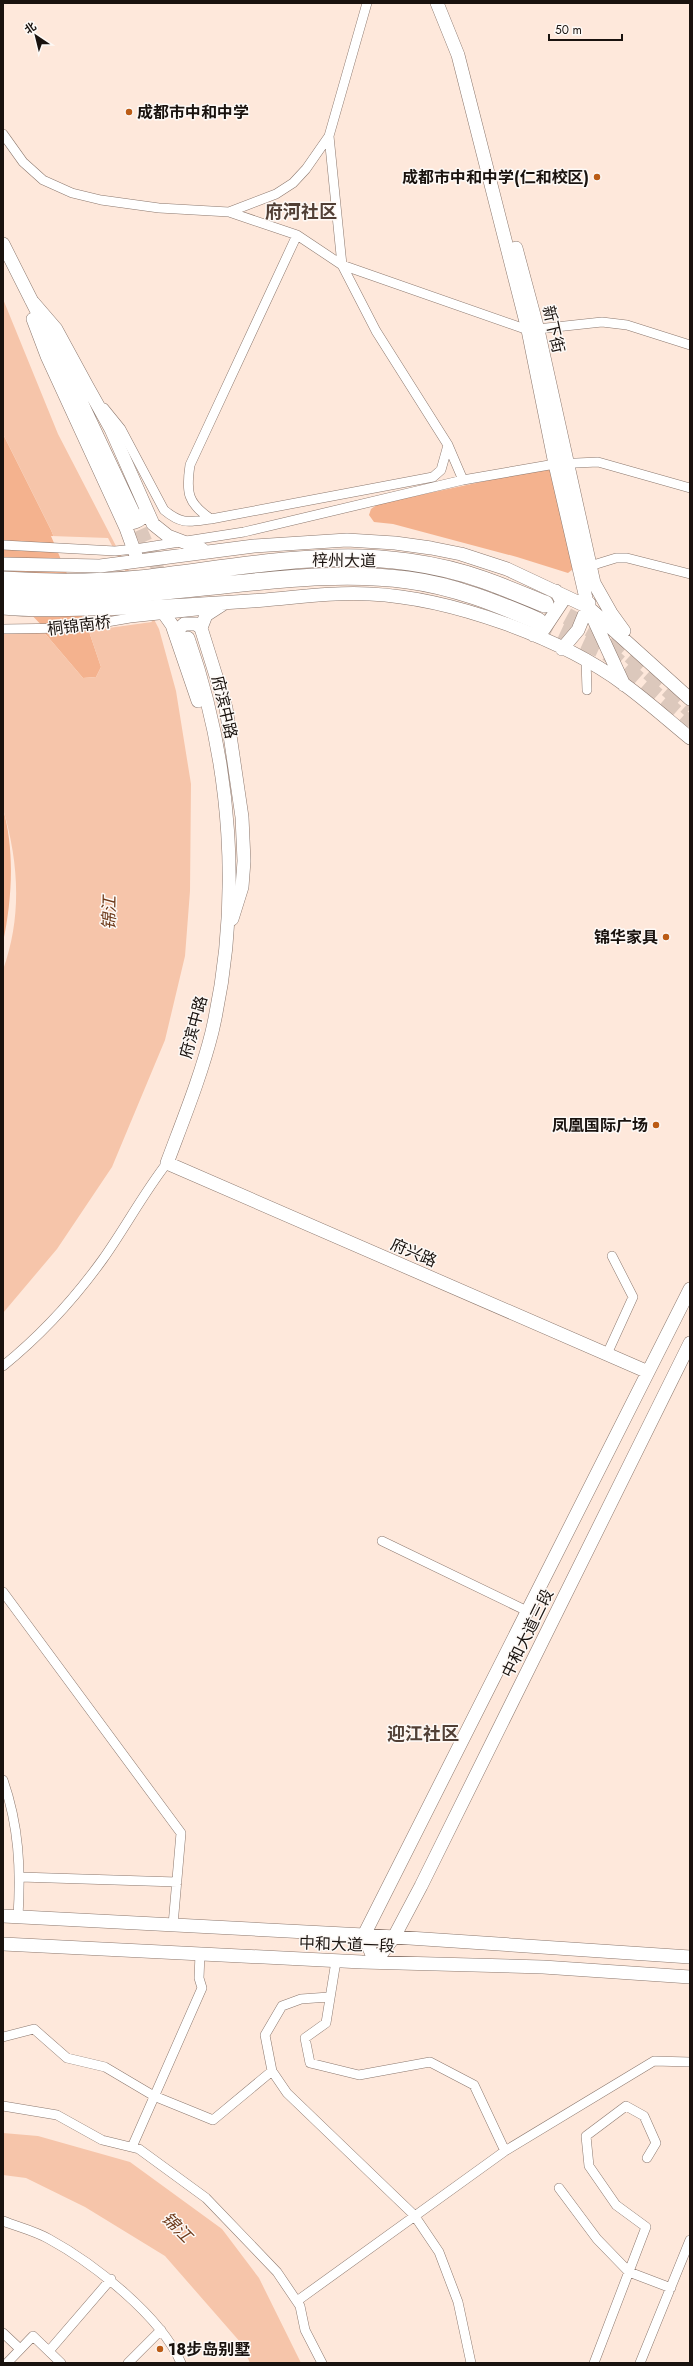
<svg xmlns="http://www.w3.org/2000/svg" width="693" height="2366" viewBox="0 0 693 2366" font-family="Jost,'Noto Sans SC',sans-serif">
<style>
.green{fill:#f4b28e}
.water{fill:#f6c5aa}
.pier{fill:#fee8db}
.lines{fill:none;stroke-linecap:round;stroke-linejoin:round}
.secondary-tunnel{stroke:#dcc8bc;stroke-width:13;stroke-dasharray:13 6;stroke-linecap:butt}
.highway-tunnel{stroke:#dcc8bc;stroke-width:17;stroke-dasharray:17 8;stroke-linecap:butt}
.street-casing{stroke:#8c786e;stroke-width:10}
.secondary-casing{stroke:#8c786e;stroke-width:14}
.highway-casing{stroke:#8c786e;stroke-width:18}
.street{stroke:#fff;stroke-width:9}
.secondary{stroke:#fff;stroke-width:13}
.highway{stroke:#fff;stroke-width:17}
.poi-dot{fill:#bb5b15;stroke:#fdf9f6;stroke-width:1.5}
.labels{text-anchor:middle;stroke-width:3;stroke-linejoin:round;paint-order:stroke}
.poi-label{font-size:16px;font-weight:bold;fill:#19120e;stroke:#fdf9f6;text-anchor:end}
.street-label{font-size:16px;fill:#19120e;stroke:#fdf9f6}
.water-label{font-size:17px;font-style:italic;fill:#6d3a1a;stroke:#fdf9f6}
.quarter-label{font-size:18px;font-weight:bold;fill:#513f35;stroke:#fdf9f6}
</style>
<rect width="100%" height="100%" fill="#fee8db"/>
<path class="green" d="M3,434L51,530L74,587L101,667L96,677L83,678L25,610L3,579Z
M551,467L573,569L568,573L517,557L393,524L374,522L369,515L371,509L378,504Z
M3,809C15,850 12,901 3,942Z"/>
<path class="water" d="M3,299L58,434L159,629L176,691L191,784L190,891L185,956L165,1040L112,1167L57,1249L3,1313V970C22,917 19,863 3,809V579L25,610L83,678L96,677L101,667L74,587L51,530L3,434Z
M3,2133L38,2136L130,2162L222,2229L259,2278L301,2363H250L241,2343L165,2256L85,2207L26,2178L3,2175Z"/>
<path class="pier" d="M51,536L108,538L152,622L87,631L73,588Z
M3,577L26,609L49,633L3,632Z"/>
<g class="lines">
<path class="secondary-tunnel" d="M133,512L164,583"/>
<path class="highway-tunnel" d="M545,604L618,644L690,709
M538,621L608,653L690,725"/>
<g class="street-casing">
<path id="street" d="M3,134L23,162L43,180L72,193L101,200L159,208L229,212L297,235L342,265L528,330L602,322L627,325L690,345
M329,136L342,265L376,331L448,445L463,480
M229,212L276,194L293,183L306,169L329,136L367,3
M104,408L121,429L164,510C182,525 189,522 211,519L433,477L441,470L448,445
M211,519C187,503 186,492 190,465L297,235
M3,545L115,551L135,549L244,532L463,480L555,464L598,462L690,488
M590,566L616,558H627L690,574
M3,629L72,628L130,618L206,610
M586,660L587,690
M607,1354L633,1297L612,1256
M3,1366C40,1336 75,1298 103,1259C125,1228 143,1194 167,1163
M382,1541L527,1611
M3,1592L181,1833L173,1925
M3,1780C19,1826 21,1869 18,1917
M20,1877L177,1882
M336,1961L326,2023L305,2038L310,2063L359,2075L430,2062L474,2085L505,2151
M3,2037L34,2029L67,2058L105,2067L154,2096L213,2120L272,2071L265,2035L282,2006L301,1999L329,1997
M272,2071L287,2093L414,2215L439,2252L458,2302L471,2363
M3,2106L57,2115L102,2140L139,2149L206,2198L277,2272L300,2306L305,2330L322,2363
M132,2147L202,1988L199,1978L200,1954
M559,2188L597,2239L629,2272L671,2288
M3,2221C18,2227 35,2231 49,2239C93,2263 161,2316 181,2363
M297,2301L505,2151L654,2061L690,2062
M3,2333L20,2349
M49,2351L111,2279
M7,2363L33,2336L61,2363
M128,2363L161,2330
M594,2363L646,2227L616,2205L589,2166L586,2136L626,2106L644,2116L656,2143L647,2158
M640,2363L690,2240"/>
</g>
<g class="secondary-casing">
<path id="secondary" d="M437,3L458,55L528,330L555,464L588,607L624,685
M3,244L61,359L133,512
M516,248L538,330L594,583L611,613L624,631
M31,300L56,329L87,386L111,429L153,524L168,536L202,549
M33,319L47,356L126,528L138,561
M122,519L130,523C139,522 144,518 146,509
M3,564L100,566L254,546L347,540L395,543L431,548L461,554L507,569L588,607L690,699
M223,604L206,615L201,628L226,708L242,817L244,861L242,887L232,919
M154,607L165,615L172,625L198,701
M3,608C32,611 61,610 90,609C149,608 207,604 265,600C300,597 335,592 370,594C451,598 560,637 625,685C647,701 668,720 690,738
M533,635L544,629L562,602L556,591
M176,637L177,631L184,624H196L201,628
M188,638C232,763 242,902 212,1032C201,1076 183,1120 167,1163L648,1372
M562,649L578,630L589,603
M3,1916L364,1935L690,1957
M3,1944L362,1962L543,1967L690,1977
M375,1962L364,1935L690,1289
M375,1962L394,1937L421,1886L690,1343"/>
</g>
<g class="highway-casing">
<path id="highway" d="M3,580C48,583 95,583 139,579C203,572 267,560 331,558C381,556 437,563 484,580C504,587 525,596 545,604
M3,596C80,602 156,592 233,584C291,578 350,572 408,580C454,586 496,603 538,621"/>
</g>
<use href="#street" class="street"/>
<use href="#secondary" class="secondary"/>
<use href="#highway" class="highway"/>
</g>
<g class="poi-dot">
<circle cx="129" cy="112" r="4"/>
<circle cx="597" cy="177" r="4"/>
<circle cx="666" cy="937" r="4"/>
<circle cx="656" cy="1125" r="4"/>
<circle cx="160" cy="2349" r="4"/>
</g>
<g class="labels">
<g class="poi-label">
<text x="137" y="118" text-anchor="start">成都市中和中学</text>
<text x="589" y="183">成都市中和中学(仁和校区)</text>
<text x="658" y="943">锦华家具</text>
<text x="648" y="1131">凤凰国际广场</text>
<text x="168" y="2355" text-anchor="start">18步岛别墅</text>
</g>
<g class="street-label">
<text transform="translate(554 329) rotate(77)" y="6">新下街</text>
<text transform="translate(344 560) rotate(1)" y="6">梓州大道</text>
<text transform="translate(79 625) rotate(-7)" y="6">桐锦南桥</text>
<text transform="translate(225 707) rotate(77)" y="6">府滨中路</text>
<text transform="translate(193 1027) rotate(-75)" y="6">府滨中路</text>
<text transform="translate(414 1252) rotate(23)" y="6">府兴路</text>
<text transform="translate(527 1633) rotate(-64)" y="6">中和大道三段</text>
<text transform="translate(347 1944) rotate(2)" y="6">中和大道一段</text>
</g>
<g class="water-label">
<text transform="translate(109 913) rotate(-89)" y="6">锦江</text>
<text transform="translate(177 2227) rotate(45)" y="6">锦江</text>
</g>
<g class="quarter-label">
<text x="301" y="218">府河社区</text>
<text x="423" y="1740">迎江社区</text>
</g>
</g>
<rect width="693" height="2366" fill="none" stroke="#19120e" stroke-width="8"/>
<g transform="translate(36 36) rotate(325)" stroke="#fdf9f6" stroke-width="3" paint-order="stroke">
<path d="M0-3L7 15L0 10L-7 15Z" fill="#19120e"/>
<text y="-6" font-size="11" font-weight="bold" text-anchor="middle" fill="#19120e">北</text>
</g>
<path d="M549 34v6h73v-6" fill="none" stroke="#19120e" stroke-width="2"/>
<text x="555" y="34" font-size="12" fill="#19120e" stroke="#fdf9f6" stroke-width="3" paint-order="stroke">50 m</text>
</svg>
